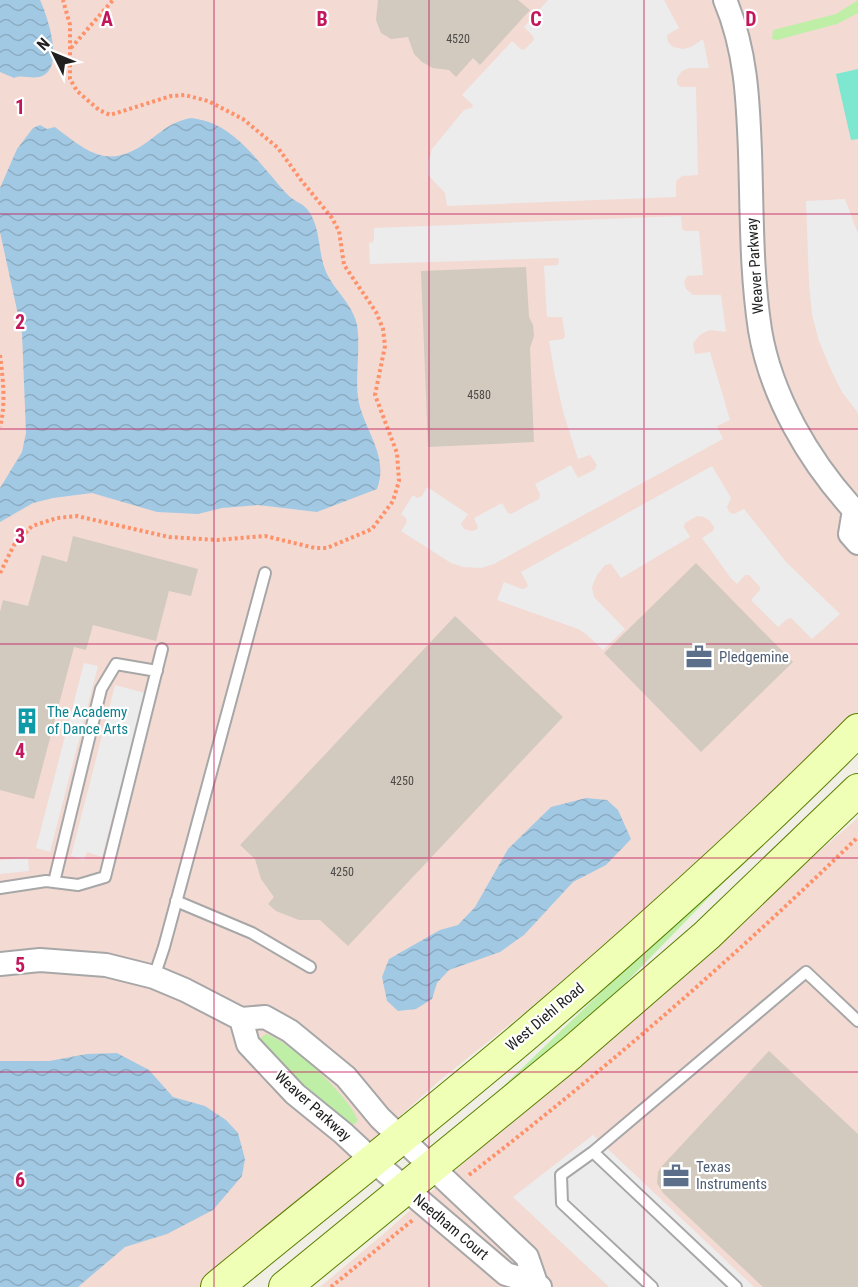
<svg xmlns="http://www.w3.org/2000/svg" width="858" height="1287" viewBox="0 0 858 1287" font-family="'Roboto Condensed',sans-serif">
<style>
.commercial{fill:#f3dad3}
.grass{fill:#bfefa7}
.pitch{fill:#7de7d0}
.parking{fill:#ececec}
.water{fill:url(#water-waves)}
.building{fill:#d2cabe}
.lines{fill:none;stroke-linecap:round;stroke-linejoin:round}
.lane-casing{stroke:#a7a7a7;stroke-width:14}
.street-casing{stroke:#a7a7a7;stroke-width:26}
.secondary-casing{stroke:#5b7e00;stroke-width:34}
.path{stroke:#ff9169;stroke-width:4;stroke-dasharray:3 3;stroke-linecap:butt}
.lane{stroke:#fff;stroke-width:10}
.street{stroke:#fff;stroke-width:22}
.secondary{stroke:#efffb6;stroke-width:32}
.grid{fill:none;stroke:#c2185b;stroke-width:1.5;stroke-opacity:0.55}
.labels{text-anchor:middle;stroke-width:4.5;stroke-linejoin:round;paint-order:stroke}
.number-label{font-size:12px;fill:#4c4a48}
.street-label{font-size:15px;fill:#202020;stroke:#fff}
.service-label{font-size:15px;fill:#4e5e75;stroke:#fff;text-anchor:start}
.culture-label{font-size:15px;fill:#0d838f;stroke:#fff;text-anchor:start}
.grid-label{font-size:20px;text-anchor:middle;font-weight:bold;fill:#c2185b;stroke:#fff;stroke-width:4.5;stroke-linejoin:round;paint-order:stroke}
</style>
<defs>
<pattern id="water-waves" width="16" height="10" patternUnits="userSpaceOnUse" patternTransform="scale(1.5)"><rect width="16" height="10" fill="#a2c9e3"/><path d="M0 5q4-4 8 0t8 0" fill="none" stroke="#8bacc2"/></pattern>
</defs>
<rect width="100%" height="100%" fill="#f1efe5"/>
<path class="commercial" d="M0,0H858V714L797,777L646,916L440,1080L317,1191L202,1287H0Z
M858,818V1287H320L387,1231L725,932Z"/>
<path class="grass" d="M858,0V13L837,24L777,40L772,39L773,30L836,14Z
M766,834L768,837L565,1045L468,1120Z
M266,1034C290,1041 349,1096 358,1120L355,1124H350L312,1097L261,1043L260,1038Z"/>
<path class="pitch" d="M858,69V139L851,140L836,74Z"/>
<path class="parking" d="M548,0H664L679,28L667,35L668,42L673,47L683,49L693,46L703,39L709,68H689L682,71L677,78V84L681,87H696L698,175L682,176L676,181V197L447,206L445,193L428,175V163L432,149L464,110L473,107L472,104L462,95L512,41L522,50L525,49L534,40L533,36L524,27Z
M845,199L858,234V413L842,392L832,372L819,341L812,315L809,284L806,201Z
M681,216L682,229L685,231H699L703,275L687,276L684,282L686,289L693,295H721L726,332L710,330L701,334L693,343L695,354L710,352L730,420L717,426L723,439L494,564L481,568L463,567L451,563L401,531L407,522L406,518L401,514L413,495L417,498L422,496L427,487L468,514L461,524L464,529L472,531L476,530L478,527L474,518L502,503L508,513L511,514L539,499L540,494L535,484L571,465L578,478L594,470L597,465L590,455L578,459L564,415L555,376L549,341L563,339L565,336L562,317H547L544,266L558,265L559,259L557,258L370,264L369,243L373,242L374,239V228Z
M712,466L731,498L727,507L729,512L734,514L744,509L787,563L840,614L812,639L791,618L787,619L778,627L751,600L760,590V587L749,575H745L737,584L730,577L702,538L713,531L714,527L710,521L704,517L697,516L685,523L684,527L690,537L621,578L611,564L605,565L597,575L592,587L594,597L625,629L603,650L586,634L578,629L497,600L504,582L522,589L526,588L528,585L521,572Z
M84,663L98,666L50,852L36,848Z
M115,685L145,693L102,857L87,852L84,860L71,856Z
M28,858L29,871L0,874V860Z
M593,1135L754,1287H609L513,1197Z"/>
<path class="water" d="M0,0H40C47,15 65,67 42,76C32,80 22,74 14,78L0,72Z
M191,118C197,119 204,120 209,122C241,133 266,172 289,196C294,201 303,204 307,209C322,227 317,254 327,274C336,292 353,305 357,325C361,351 354,378 359,403C366,433 389,457 377,489L317,512L258,505L222,508L198,514L157,512L92,493L53,498L33,503L0,522V488L22,452L26,433L22,333L0,232V188L17,149L33,128L40,125L47,129L55,127C91,155 110,170 150,140C166,128 172,122 191,118Z
M586,798L607,800L618,810L631,839L606,865L573,882L524,935L500,952L449,970L437,983L432,999L416,1009L398,1011L387,1001L382,977L389,959L440,930L458,925L475,907L508,849L551,807Z
M117,1053L149,1070L173,1097L205,1106L226,1120L238,1133L245,1159L242,1176L213,1210L167,1234L125,1247L78,1287H0V1061H49L87,1054Z"/>
<path class="building" d="M378,0H518L530,10L480,65L473,58L456,77L449,70L433,68L422,62L414,54L408,37L391,39L381,33L376,20Z
M526,267L529,317L533,325L534,336L530,348L534,442L428,447L421,271Z
M73,536L198,569L191,596L169,591L156,641L93,625L86,650L74,647L34,799L0,790V612L3,600L28,606L42,555L67,562Z
M696,563L793,662L701,752L604,653Z
M455,616L563,717L348,946L320,920H299L276,911L268,904L274,897L261,879L255,859L240,845Z
M769,1051L858,1134V1287H763L663,1193L657,1183L658,1172L662,1166Z"/>
<g class="lines">
<g class="lane-casing">
<path id="lane" d="M54,882L101,689L116,664L157,671
M0,888L46,881L78,885L105,877L162,649
M176,901L252,933L310,967
M154,977L164,947L265,573
M593,1152L736,1287
M652,1287L562,1203L561,1175L593,1152L806,972L858,1021"/>
</g>
<g class="street-casing">
<path id="street" d="M725,0C746,50 748,99 750,152C752,211 751,271 760,330C771,396 809,461 854,510
M854,510L850,534L858,543
M0,964L40,960L106,965L154,977L185,990L241,1019L265,1017L290,1031L346,1077L380,1118L527,1257L536,1283
M241,1019L248,1044L295,1094L343,1133L372,1160L506,1274L536,1283L540,1287"/>
</g>
<g class="secondary-casing">
<path id="secondary" d="M217,1287C325,1198 437,1111 544,1019C652,926 758,831 858,730
M285,1287L571,1053L707,935L858,790"/>
</g>
<path class="path" d="M71,48L113,0
M0,355C3,379 6,404 0,427
M0,573L14,545L32,526L57,518L77,516L169,537L218,540L265,536L315,548H327L372,529L393,501L399,481L397,453L375,395L385,346L383,329L376,312L344,265L339,231L332,218L301,180L278,148L243,119L208,101L185,95L171,96L110,115L99,110L77,91L70,79V25L63,0
M469,1175C605,1070 735,957 858,837
M331,1287L414,1219"/>
<use href="#lane" class="lane"/>
<use href="#street" class="street"/>
<use href="#secondary" class="secondary"/>
</g>
<path class="grid" d="M214,0V1287M429,0V1287M644,0V1287M0,214H858M0,429H858M0,644H858M0,858H858M0,1072H858"/>
<defs>
<g id="office-bare" transform="scale(2.07)"><path d="M-6-3h4V-5.5h4V-3h4V5H-6ZM-1-4.5V-3h2v-1.5ZM-6 0V1H6V0Z" fill="#5c6f8a" stroke="#fff" stroke-width="2.5" paint-order="stroke"/></g>
<g id="building-bare" transform="scale(2.07)"><path d="M-4-6H4V6H1V3H-1V6H-4ZM-2.5-4.3h1.7v1.8h-1.7ZM.8-4.3h1.7v1.8H.8ZM-2.5-1h1.7V.8h-1.7ZM.8-1h1.7V.8H.8Z" fill="#0f9aa8" stroke="#fff" stroke-width="2.5" paint-order="stroke"/></g>
</defs>
<g fill-rule="evenodd">
<use href="#office-bare" x="699" y="657"/>
<use href="#building-bare" x="27" y="721"/>
<use href="#office-bare" x="676" y="1176"/>
</g>
<g class="labels">
<g class="number-label">
<text x="458" y="43">4520</text>
<text x="479" y="399">4580</text>
<text x="402" y="785">4250</text>
<text x="342" y="876">4250</text>
</g>
<g class="street-label">
<text transform="translate(755 266) rotate(-94)" y="5">Weaver Parkway</text>
<text transform="translate(545 1017) rotate(-40)" y="5">West Diehl Road</text>
<text transform="translate(313 1106) rotate(42)" y="5">Weaver Parkway</text>
<text transform="translate(451 1227) rotate(40)" y="5">Needham Court</text>
</g>
<g class="service-label">
<text x="719" y="662">Pledgemine</text>
<text x="696" y="1172">Texas<tspan x="696" dy="17">Instruments</tspan></text>
</g>
<g class="culture-label">
<text x="47" y="717">The Academy<tspan x="47" dy="17">of Dance Arts</tspan></text>
</g>
</g>
<g class="grid-label">
<text x="107" y="26">A</text>
<text x="322" y="26">B</text>
<text x="536" y="26">C</text>
<text x="751" y="26">D</text>
<text x="20" y="114">1</text>
<text x="20" y="329">2</text>
<text x="20" y="543">3</text>
<text x="20" y="758">4</text>
<text x="20" y="972">5</text>
<text x="20" y="1187">6</text>
</g>
<g transform="translate(54 54) rotate(313)" stroke="#ffffff" stroke-width="4.5" paint-order="stroke">
<path d="M0-4.5L10 22L0 15L-10 22Z" fill="#202020"/>
<text y="-9" font-size="16" font-weight="bold" text-anchor="middle" fill="#202020">N</text>
</g>
</svg>
